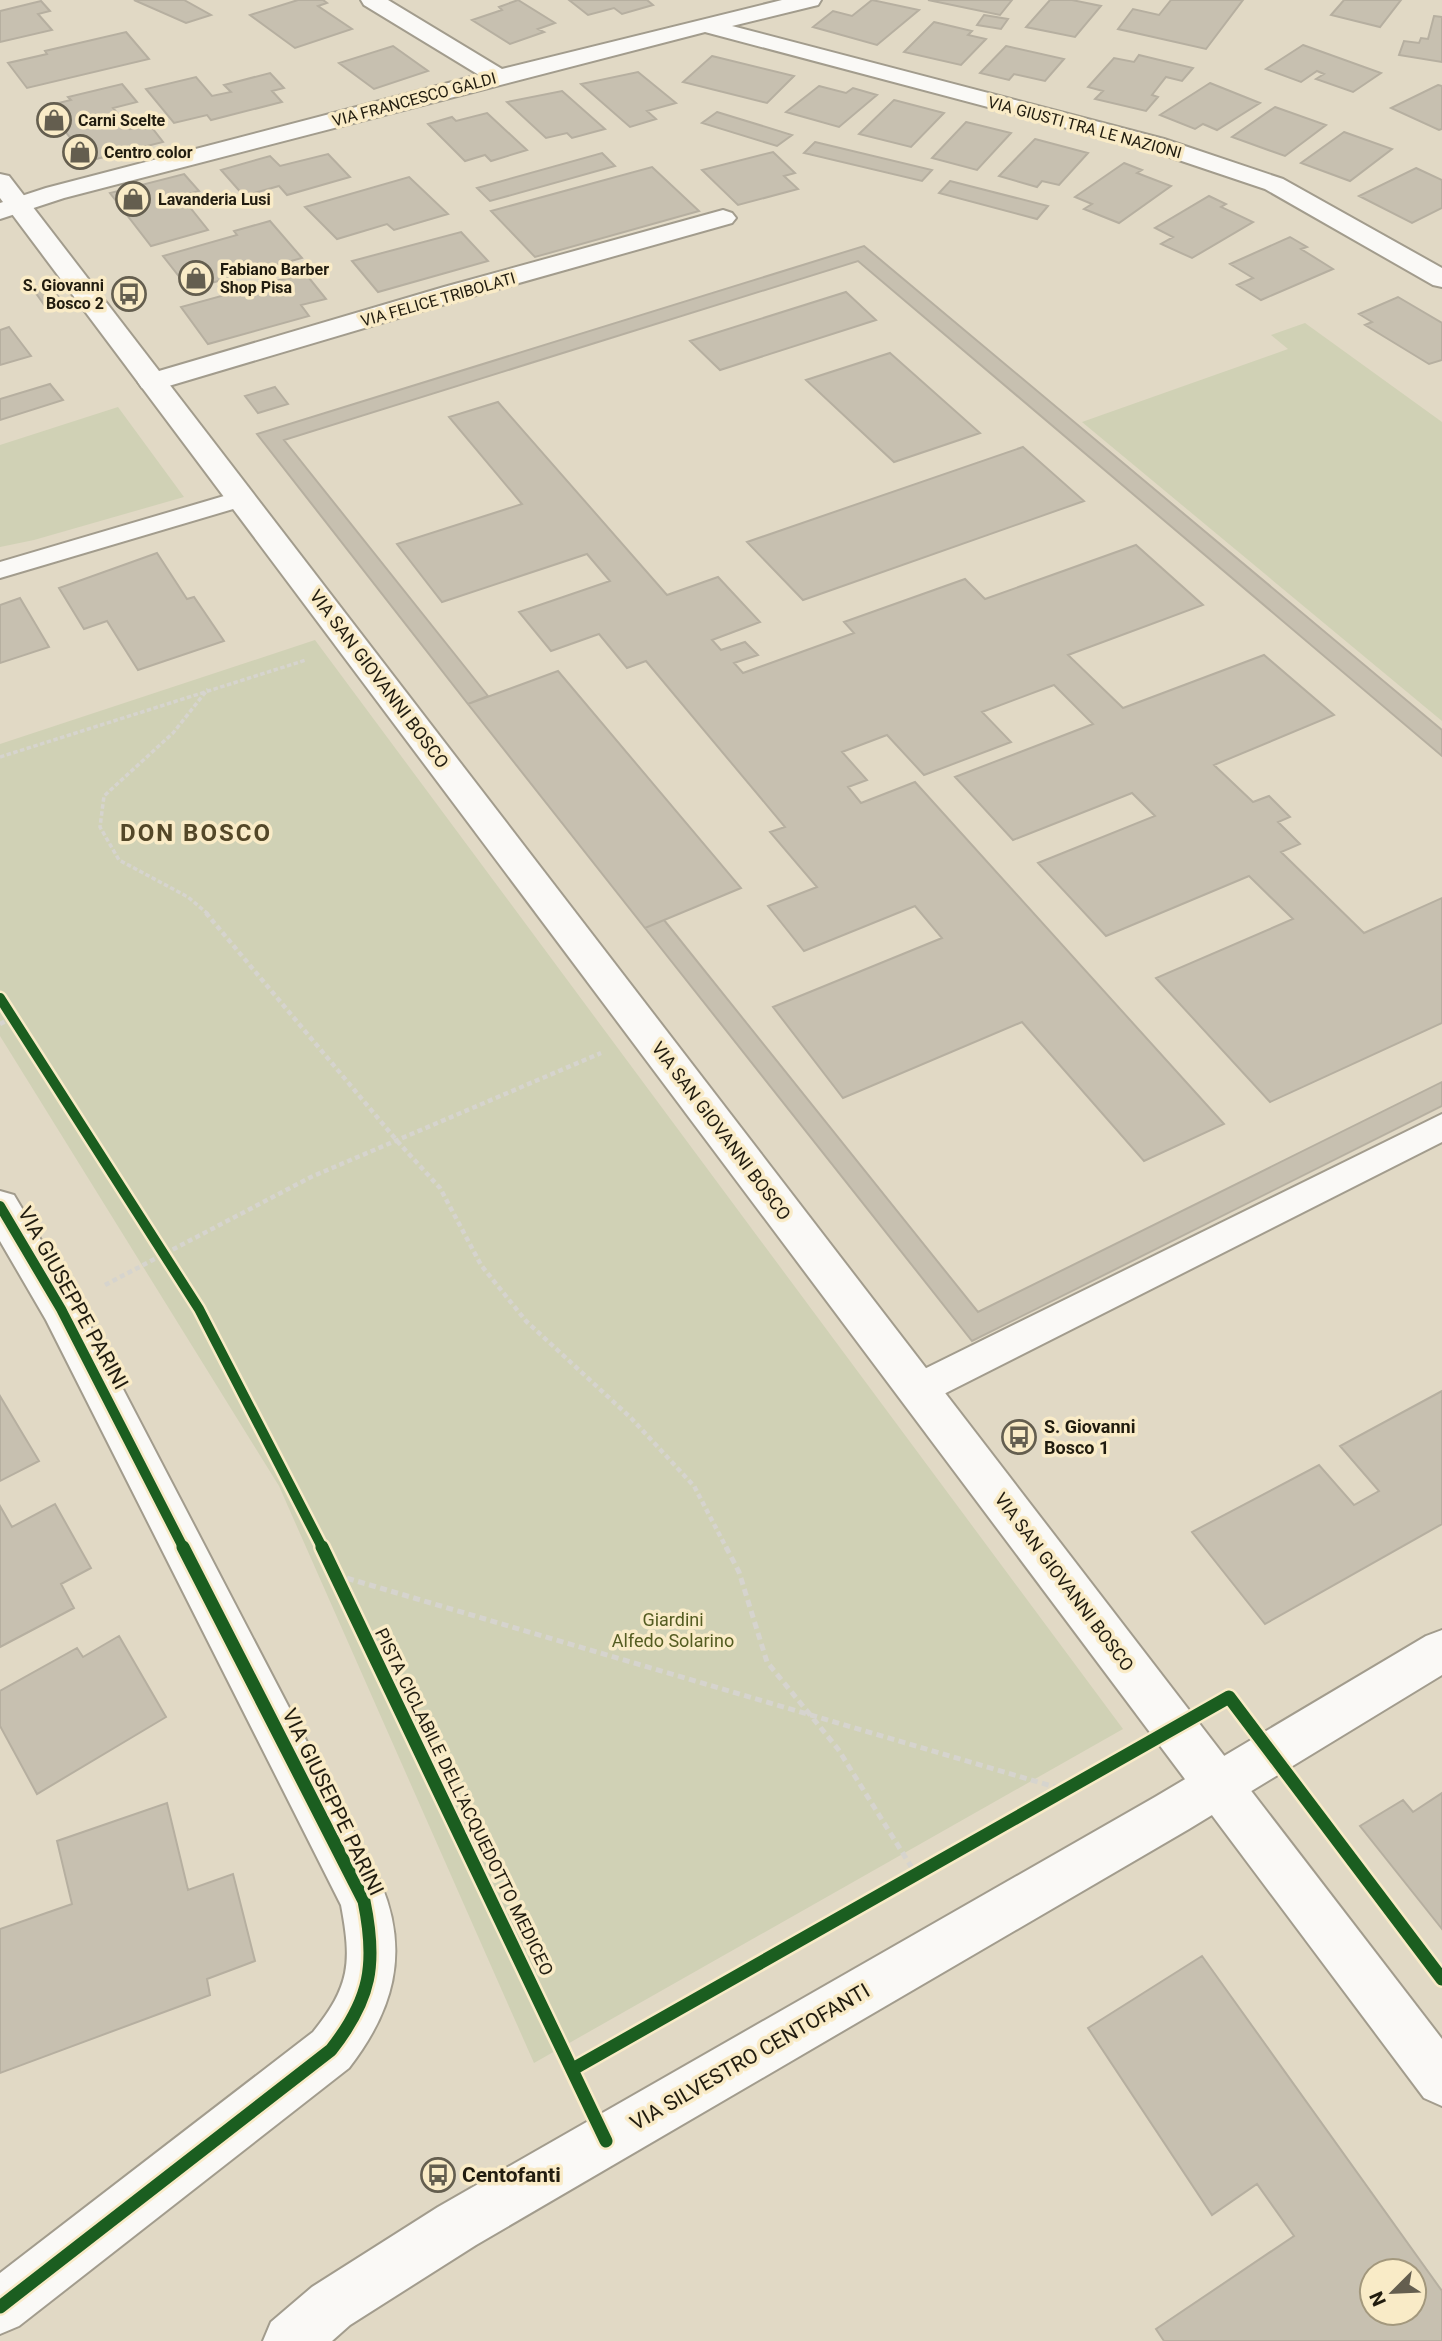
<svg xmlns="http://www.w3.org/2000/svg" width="1442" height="2341" viewBox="0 0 1442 2341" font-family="Roboto,sans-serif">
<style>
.green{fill:#d0d1b5}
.building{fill:#c7c0b0;stroke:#b6afa0;stroke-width:2;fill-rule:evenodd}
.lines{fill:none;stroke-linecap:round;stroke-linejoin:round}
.service-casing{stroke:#a29c8d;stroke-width:4}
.minor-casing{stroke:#a29c8d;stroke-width:4}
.secondary-casing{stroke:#a29c8d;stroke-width:4}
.path-far2{stroke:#d6d4ce;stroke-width:3.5;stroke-dasharray:4.5 2.5;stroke-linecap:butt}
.path-far1{stroke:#d6d4ce;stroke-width:4.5;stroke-dasharray:5 3.5;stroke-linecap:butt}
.path{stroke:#d6d4ce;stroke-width:5;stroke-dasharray:7 4.5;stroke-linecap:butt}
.service{fill:#faf9f6;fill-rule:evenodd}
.minor{fill:#faf9f6;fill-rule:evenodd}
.secondary{fill:#faf9f6;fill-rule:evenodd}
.cycleway-far1-casing{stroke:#f9ebc7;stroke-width:15}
.cycleway-casing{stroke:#f9ebc7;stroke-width:18}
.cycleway-far1{stroke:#1b5e20;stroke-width:10}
.cycleway{stroke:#1b5e20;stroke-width:13}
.labels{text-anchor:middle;stroke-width:7;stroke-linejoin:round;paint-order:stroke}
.far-street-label{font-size:16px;fill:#211c0f;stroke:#f9ebc7}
.far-poi-label{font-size:16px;font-weight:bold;fill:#211c0f;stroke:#f9ebc7;text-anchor:start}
.street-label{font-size:18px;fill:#211c0f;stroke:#f9ebc7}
.poi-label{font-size:18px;font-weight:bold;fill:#211c0f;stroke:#f9ebc7;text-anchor:start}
.park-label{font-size:18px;fill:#545c21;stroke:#f9ebc7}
.near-street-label{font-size:21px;fill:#211c0f;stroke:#f9ebc7}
.near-poi-label{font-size:21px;font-weight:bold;fill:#211c0f;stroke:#f9ebc7;text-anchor:start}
.district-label{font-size:24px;font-weight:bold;letter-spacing:2px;fill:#534728;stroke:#f9ebc7}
</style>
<rect width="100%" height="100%" fill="#e1d9c5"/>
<path class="green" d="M1305,323L1442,422V721L1082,422L1288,349L1271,335Z
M118,407L184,497L34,540L0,547V445Z
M315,640L1123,1729L534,2063L279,1486L0,1036V744Z"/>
<path class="building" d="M134,0H184L211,15L186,23Z
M298,0H323L327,3L318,6L352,29L295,48L250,15Z
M518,0L555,23L538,29L544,32L510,44L472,20L502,10L499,7Z
M569,0H647L653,5L622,14L614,8L588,15Z
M872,0L919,10L877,45L813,27L833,11L852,16Z
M928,0H1012L1000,15Z
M1050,0H1072L1101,6L1075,37L1026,27Z
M1171,0H1243L1206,49L1118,29L1133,9L1159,15Z
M1344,0H1401L1380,27L1331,15Z
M41,1L50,11L38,14L52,30L0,42V11Z
M984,15L1008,19L1001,29L977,25Z
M1434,16L1442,17V62L1399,55L1404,41L1419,43L1421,38L1428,39Z
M934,22L972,31L968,35L986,39L961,65L904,52Z
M126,32L149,59L27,88L8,63L47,54L45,51Z
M1303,45L1381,73L1353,92L1316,79L1324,74L1317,71L1301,82L1266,69Z
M393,46L428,71L374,89L339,63Z
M1006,46L1064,59L1045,81L1014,74L1009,80L980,73Z
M1139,55L1193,68L1182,81L1166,77L1152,95L1158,97L1146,111L1095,99L1103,91L1088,87L1114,58L1134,62Z
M712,56L794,76L767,103L683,82Z
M638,72L676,103L647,111L656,119L630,127L581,84Z
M270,73L284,88L272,91L282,102L211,120L207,115L174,123L146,89L196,77L212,96L231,92L224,85Z
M1210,83L1260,103L1217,130L1203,124L1195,129L1160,115Z
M122,84L137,102L113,108L130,129L149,124L163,142L88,161L46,106L71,100L68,97Z
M1438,85L1442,86V129L1439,130L1391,108Z
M819,86L846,93L853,88L877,95L839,127L786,112Z
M562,91L605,129L572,138L567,133L546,138L507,102Z
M894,100L944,113L911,147L859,134Z
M1275,107L1326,125L1285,156L1232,137Z
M717,112L792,135L777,146L702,123Z
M487,113L527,150L491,161L485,155L465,161L428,124L452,117L456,121Z
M966,122L1011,133L977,170L932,158Z
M1344,132L1392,149L1350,181L1301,163Z
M1035,139L1088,153L1059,185L1042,181L1037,187L999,176Z
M815,142L932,170L922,181L804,153Z
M773,152L795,173L784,176L798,189L738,205L702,170Z
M602,153L615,166L490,201L477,188Z
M328,154L350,177L287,195L279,186L244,196L221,170L270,156L280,166Z
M1124,163L1142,170L1137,173L1171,186L1119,223L1084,209L1092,204L1075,197Z
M652,167L699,211L535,257L491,211Z
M1416,168L1442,180V208L1412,223L1359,196Z
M184,174L199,191L181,196L208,230L151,246L110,193Z
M409,177L448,214L394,230L387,224L337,239L305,207Z
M950,181L1048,206L1037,219L939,193Z
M1209,196L1226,204L1221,207L1253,222L1192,258L1161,244L1173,237L1155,228Z
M270,221L302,258L189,289L163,256L237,235L234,231Z
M461,232L488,261L378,292L352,261Z
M1290,237L1307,247L1301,249L1333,269L1261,300L1237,285L1253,278L1230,264Z
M864,246L1442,730V756L858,261L284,440L488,696L468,704L257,434Z
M305,273L326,299L301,305L309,316L208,344L181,307Z
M49,285L62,301L45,306L33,289Z
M846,292L876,320L720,370L690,341Z
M1398,297L1442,323V360L1429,364L1365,325L1372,322L1359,314Z
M9,327L31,356L0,365V330Z
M890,353L980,433L894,462L806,380Z
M50,384L63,400L0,420V399Z
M275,387L288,404L258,413L245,396Z
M498,402L667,595L718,577L760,622L712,640L721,650L745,642L758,655L734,663L743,673L854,633L844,622L965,579L985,599L1136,545L1203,605L1068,655L1123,708L1264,655L1334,715L1214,765L1253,802L1269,796L1290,817L1278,822L1300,844L1281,852L1364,933L1442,898V1023L1270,1102L1156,978L1293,919L1249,876L1106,936L1038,863L1155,816L1132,793L1013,840L955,777L1093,724L1054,685L982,712L1011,742L924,775L887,735L842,752L867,780L848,787L861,803L915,782L1224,1124L1144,1161L1022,1022L843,1098L773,1007L942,938L915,906L804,951L768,906L817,887L770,832L785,827L646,661L627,668L599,634L551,651L519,612L610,581L587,554L442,602L397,544L522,504L449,417Z
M1023,447L1084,501L803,600L747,542Z
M157,553L187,599L194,597L224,641L138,670L107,621L84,629L59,588Z
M20,598L49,647L0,663V605Z
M558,671L741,888L645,928L468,704Z
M664,920L978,1312L1442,1082V1106L972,1341L645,928Z
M1442,1391V1524L1265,1624L1192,1532L1319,1465L1354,1505L1379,1491L1340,1446Z
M0,1396L39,1461L0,1481Z
M55,1504L91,1568L61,1584L74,1608L0,1647V1506L12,1527Z
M119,1636L166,1717L37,1794L0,1726V1691L77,1648L83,1657Z
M1442,1793V1929L1360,1826L1403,1800L1413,1812Z
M167,1803L188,1890L233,1874L255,1961L207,1979L210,1995L0,2073V1929L72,1904L57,1841Z
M1202,1956L1442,2291V2341H1164L1156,2329L1294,2236L1257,2184L1212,2215L1088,2028ZM1372,2271H1414V2313H1372Z"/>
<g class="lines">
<g class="service-casing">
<path id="service" d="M241,491L250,494L254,499L250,504L0,578V562Z
M1442,1114V1142L930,1401L917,1405L904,1401L899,1390L904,1379Z"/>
</g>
<g class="minor-casing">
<path id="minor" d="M361,0H388L502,69L782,0H821L818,5L732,26L1164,139L1283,179L1442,268V287L1433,285L1265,189L1146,149L705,32L64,198L0,219V203L46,188L479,75L364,5Z
M723,210L732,213L736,218L732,223L462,299L162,388L152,390L142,388L138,382L142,376L444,287Z
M0,1191L14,1195L75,1297L381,1884C410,1953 393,2011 349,2068L19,2326L0,2334V2273L313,2032C350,1986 352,1963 341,1905L46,1320L0,1241Z
M1442,1630V1675L1189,1829L476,2245L350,2325L332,2341H263L271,2322L312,2287L438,2207L1155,1797L1426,1636Z"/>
</g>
<g class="secondary-casing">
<path id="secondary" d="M0,174L9,176L1442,2039V2106L1424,2098L0,198Z"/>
</g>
<path class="path-far2" d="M0,757L306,660
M208,914L188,897L119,860L100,827L104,796L173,733L208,689"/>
<path class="path-far1" d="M206,913L398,1142L440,1188L481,1265L526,1321L631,1418L694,1486L727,1549
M0,1024L12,1018
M105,1285L311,1177L601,1053"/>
<path class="path" d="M726,1547L739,1572L767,1662L838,1749L917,1876
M336,1575L1065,1790"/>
<use href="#service" class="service"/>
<use href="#minor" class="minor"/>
<use href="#secondary" class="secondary"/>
<g class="cycleway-far1-casing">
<path id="cycleway-far1" d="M0,998L199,1309L323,1549
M0,1206L61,1309L184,1549"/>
</g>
<g class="cycleway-casing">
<path id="cycleway" d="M322,1547L606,2141
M573,2069L1229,1697L1442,1979
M0,2307L331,2050C371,1999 377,1964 364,1901L183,1547"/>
</g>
<use href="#cycleway-far1" class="cycleway-far1"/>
<use href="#cycleway" class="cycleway"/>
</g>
<defs>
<g id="shop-ring" transform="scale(1.75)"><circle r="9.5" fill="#f9ebc7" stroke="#645e4f" stroke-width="1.5"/><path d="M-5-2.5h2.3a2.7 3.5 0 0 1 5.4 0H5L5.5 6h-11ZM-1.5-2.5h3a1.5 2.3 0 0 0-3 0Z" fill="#645e4f"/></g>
<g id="bus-ring" transform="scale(1.75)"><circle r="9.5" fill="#f9ebc7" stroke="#645e4f" stroke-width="1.5"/><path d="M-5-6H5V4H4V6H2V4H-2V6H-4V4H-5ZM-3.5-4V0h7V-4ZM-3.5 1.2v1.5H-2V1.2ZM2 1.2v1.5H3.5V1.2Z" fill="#645e4f"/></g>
</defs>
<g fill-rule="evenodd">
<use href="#shop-ring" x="54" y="120"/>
<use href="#shop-ring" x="80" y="152"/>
<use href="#shop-ring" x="133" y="199"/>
<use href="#shop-ring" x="196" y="278"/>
<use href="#bus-ring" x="129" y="294"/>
<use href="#bus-ring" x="1019" y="1437"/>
<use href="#bus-ring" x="438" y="2175"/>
</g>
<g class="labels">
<g class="far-street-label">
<text transform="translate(414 99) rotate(-15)" y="6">VIA FRANCESCO GALDI</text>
<text transform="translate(1085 127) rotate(15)" y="6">VIA GIUSTI TRA LE NAZIONI</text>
<text transform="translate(438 299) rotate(-16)" y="6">VIA FELICE TRIBOLATI</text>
</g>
<g class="far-poi-label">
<text x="78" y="126">Carni Scelte</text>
<text x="104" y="158">Centro color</text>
<text x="158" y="205">Lavanderia Lusi</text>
<text x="220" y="275">Fabiano Barber<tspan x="220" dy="18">Shop Pisa</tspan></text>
<text x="104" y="291" text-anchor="end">S. Giovanni<tspan x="104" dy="18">Bosco 2</tspan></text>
</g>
<g class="street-label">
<text transform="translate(379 679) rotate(53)" y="6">VIA SAN GIOVANNI BOSCO</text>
<text transform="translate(721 1131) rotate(53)" y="6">VIA SAN GIOVANNI BOSCO</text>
<text transform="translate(1064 1582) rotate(53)" y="6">VIA SAN GIOVANNI BOSCO</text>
<text transform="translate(464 1802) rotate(64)" y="6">PISTA CICLABILE DELL'ACQUEDOTTO MEDICEO</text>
</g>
<g class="poi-label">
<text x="1044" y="1433">S. Giovanni<tspan x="1044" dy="21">Bosco 1</tspan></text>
</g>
<g class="park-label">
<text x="673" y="1626">Giardini<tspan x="673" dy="21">Alfedo Solarino</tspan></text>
</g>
<g class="near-street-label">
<text transform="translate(73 1298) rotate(61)" y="7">VIA GIUSEPPE PARINI</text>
<text transform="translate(333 1802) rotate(64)" y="7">VIA GIUSEPPE PARINI</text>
<text transform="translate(750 2057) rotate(-30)" y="7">VIA SILVESTRO CENTOFANTI</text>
</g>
<g class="near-poi-label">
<text x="462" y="2182">Centofanti</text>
</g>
<g class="district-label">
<text x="196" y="841">DON BOSCO</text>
</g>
</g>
<g transform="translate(1393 2292) rotate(246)"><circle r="33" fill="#f9ebc7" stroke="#a3987d" stroke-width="2"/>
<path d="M0-5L12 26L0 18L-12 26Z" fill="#645e4f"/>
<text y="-10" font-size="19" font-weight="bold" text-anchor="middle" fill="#211c0f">N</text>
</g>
</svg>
